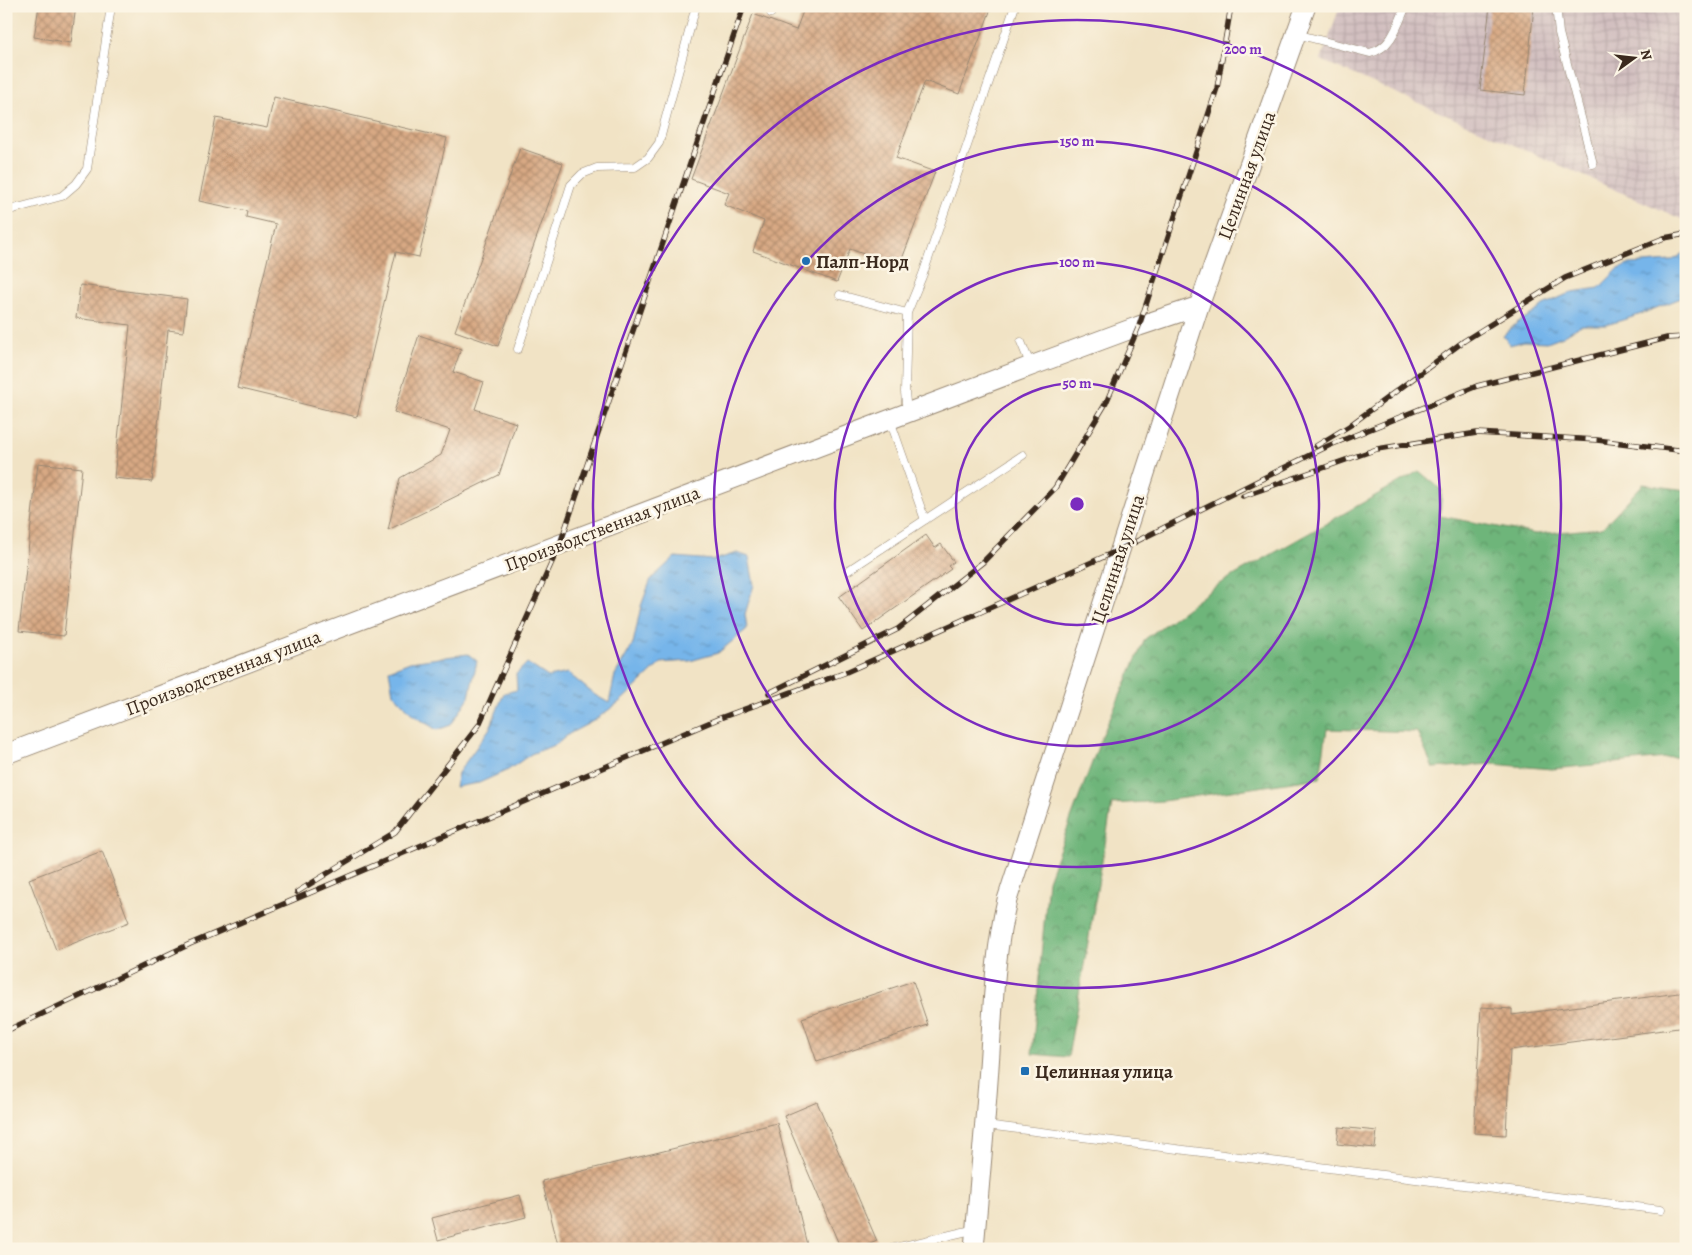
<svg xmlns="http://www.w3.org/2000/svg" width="1692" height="1255" viewBox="0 0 1692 1255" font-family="Alegreya,serif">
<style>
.industrial{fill:url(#industrial-grid)}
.forest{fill:url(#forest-crowns);stroke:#54704c}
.water{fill:url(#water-ripples);stroke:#587084}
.building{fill:url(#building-cross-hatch)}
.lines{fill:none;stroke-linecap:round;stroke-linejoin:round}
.service-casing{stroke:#968672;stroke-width:9}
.tertiary-casing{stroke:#968672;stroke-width:21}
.service{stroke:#fff;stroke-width:8}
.tertiary{stroke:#fff;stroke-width:19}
.rail-casing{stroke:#3b2a1e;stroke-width:5.5}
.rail{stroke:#fcf5e5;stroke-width:4;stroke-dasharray:11;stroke-linecap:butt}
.ring{fill:none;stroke:#7b2cbf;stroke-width:2.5}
.poi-dot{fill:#1f6fb2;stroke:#fcf5e5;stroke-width:2}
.labels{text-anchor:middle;stroke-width:5;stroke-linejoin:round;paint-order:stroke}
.street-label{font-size:19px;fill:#3b2a1e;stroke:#fcf5e5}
.poi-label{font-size:19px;font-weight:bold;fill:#3b2a1e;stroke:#fcf5e5;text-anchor:start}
.centre{fill:#7b2cbf;stroke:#fcf5e5;stroke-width:2.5}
.ring-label{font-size:15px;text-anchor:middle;font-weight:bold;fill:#7b2cbf;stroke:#fcf5e5;stroke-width:5;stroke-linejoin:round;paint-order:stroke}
</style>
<defs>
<pattern id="industrial-grid" width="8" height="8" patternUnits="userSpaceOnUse" patternTransform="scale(1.25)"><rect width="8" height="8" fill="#d2bfc0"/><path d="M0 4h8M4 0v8" fill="none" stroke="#b5a4a5"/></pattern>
<pattern id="forest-crowns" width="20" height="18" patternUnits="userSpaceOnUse" patternTransform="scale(1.25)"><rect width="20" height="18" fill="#6eb57a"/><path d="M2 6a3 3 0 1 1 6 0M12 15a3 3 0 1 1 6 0" fill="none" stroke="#5c9363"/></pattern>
<pattern id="water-ripples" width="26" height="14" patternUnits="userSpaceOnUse" patternTransform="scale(1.25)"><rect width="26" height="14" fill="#76b5ea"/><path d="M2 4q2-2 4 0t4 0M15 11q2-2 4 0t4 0" fill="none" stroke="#6293bd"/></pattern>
<pattern id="building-cross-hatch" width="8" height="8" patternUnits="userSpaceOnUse" patternTransform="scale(1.25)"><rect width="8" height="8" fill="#d8a984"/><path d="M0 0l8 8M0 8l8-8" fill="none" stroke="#b08a6b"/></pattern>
</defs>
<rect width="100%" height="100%" fill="#fcf5e5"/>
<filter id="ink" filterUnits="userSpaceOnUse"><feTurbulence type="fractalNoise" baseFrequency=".02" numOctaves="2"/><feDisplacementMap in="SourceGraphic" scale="10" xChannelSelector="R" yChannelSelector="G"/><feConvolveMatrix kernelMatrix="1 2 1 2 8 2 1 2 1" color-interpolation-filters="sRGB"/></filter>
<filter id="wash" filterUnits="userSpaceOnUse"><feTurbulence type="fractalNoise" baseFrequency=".0096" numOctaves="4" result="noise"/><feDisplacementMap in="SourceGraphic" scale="20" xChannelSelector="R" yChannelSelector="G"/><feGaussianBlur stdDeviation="1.12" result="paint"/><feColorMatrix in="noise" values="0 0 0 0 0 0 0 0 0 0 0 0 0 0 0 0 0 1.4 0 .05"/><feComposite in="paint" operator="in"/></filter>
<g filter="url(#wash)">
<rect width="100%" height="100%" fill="#f1e3c5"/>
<path class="industrial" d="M1340,6H1686V221L1321,60Z"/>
<path class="forest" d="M1419,471L1442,490L1440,516L1536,534L1602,528L1643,484L1686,490V756L1552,769L1492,764L1433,768L1417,732L1327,729L1320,778L1163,801L1112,804L1068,1057L1032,1054L1048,880L1102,736L1145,639L1219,584Z"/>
<path class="water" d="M1686,252V296L1636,316L1606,325H1581L1563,336L1547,342L1524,341L1510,345L1503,336L1518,322L1534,313L1543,305L1572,292L1599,288L1617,270L1630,264L1671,261Z
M737,553L749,557L754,585L745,614L747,629L718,653L690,661L661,663L622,700L595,720L569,734L557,744L531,754L508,770L479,783L455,787L458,773L490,728L504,693L517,690L516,674L527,663L548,677L568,673L595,695L609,703L615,675L633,644L641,606L651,579L675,557L714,560Z
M468,654L477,661L469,697L451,725L437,730L413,715L393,693L389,670L410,662Z"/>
<g id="blocks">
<path class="building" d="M39,6H76L71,43L34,37Z
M805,6H992L959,94L925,81L896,158L935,172L899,267L850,249L837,282L753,251L764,221L724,205L729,193L691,179L753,14L796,30Z
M1490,6H1534L1525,95L1480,90Z
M274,97L447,138L419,257L396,252L357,417L237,388L276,224L246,217L247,211L199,201L216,118L267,128Z
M520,148L563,163L498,346L455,331Z
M80,285L187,299L183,332L168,330L152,482L114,478L130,325L76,318Z
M419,335L461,349L453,372L484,382L475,409L516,423L499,475L388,530L400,478L441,455L450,430L394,412Z
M38,463L82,468L64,636L19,631Z
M926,535L935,548L941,544L954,562L948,566L951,569L863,631L839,597Z
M102,851L129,922L56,950L29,879Z
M913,981L928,1025L817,1062L802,1018Z
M1686,992V1027L1510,1050L1506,1135L1474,1133L1481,1007L1512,1009V1015Z
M817,1102L877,1241L859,1249H841L784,1116Z
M777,1123L808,1249H559L542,1181Z
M1339,1127L1377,1131L1375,1148L1337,1144Z
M520,1195L526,1217L438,1240L432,1218Z"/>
</g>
</g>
<g filter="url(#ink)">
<use href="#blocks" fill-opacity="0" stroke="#968672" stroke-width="1"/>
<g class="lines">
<g class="service-casing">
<path id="service" d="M1556,6L1559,33L1593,164
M771,13L774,6
M1296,34L1370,53C1392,48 1398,24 1406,6
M6,211L62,196L76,184L87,169L111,6
M840,295L907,313
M1021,342L1031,366
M518,349L571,185L582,174L597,168L635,167L648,158L659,143L696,6
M907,413L905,392L907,313L923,274L1015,6
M890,420L925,520
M849,570L1023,455
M986,1125L1661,1210
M891,1249L976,1229"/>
</g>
<g class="tertiary-casing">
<path id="tertiary" d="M6,754L1031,366L1139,326L1199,306
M974,1249C979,1188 985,1127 989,1067C993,1011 994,955 1007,900L1199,306L1306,6"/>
</g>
<use href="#service" class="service"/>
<use href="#tertiary" class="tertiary"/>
<g class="rail-casing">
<path id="rail" d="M1316,446L1349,426L1464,341L1565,278L1664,238L1686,234
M1243,496L1377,449L1477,433L1597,440L1686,451
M769,693L898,629L983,562L1055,488L1106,403L1139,326L1217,88L1231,6
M297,892L395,832L479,725L560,544L744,6
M6,1031L190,944L720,718L844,673L1119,550L1328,446L1477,386L1667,338L1686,337"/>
</g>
<use href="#rail" class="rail"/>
</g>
</g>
<g class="ring">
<circle cx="1077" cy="504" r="121"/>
<circle cx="1077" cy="504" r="242"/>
<circle cx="1077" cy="504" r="363"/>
<circle cx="1077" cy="504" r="484"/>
</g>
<g class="poi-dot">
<circle cx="806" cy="261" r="5"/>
<rect x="1020" y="1066" width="10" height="10" rx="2.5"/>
</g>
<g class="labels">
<g class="street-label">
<text transform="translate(1246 175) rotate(-70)" y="7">Целинная улица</text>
<text transform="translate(602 528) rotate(-21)" y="7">Производственная улица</text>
<text transform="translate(1117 559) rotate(-72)" y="7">Целинная улица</text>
<text transform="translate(223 672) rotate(-21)" y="7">Производственная улица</text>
</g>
<g class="poi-label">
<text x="816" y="268">Палп-Норд</text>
<text x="1035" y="1078">Целинная улица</text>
</g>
</g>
<circle cx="1077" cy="504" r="8" class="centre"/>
<g class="ring-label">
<text x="1243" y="54">200 m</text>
<text x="1077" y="146">150 m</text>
<text x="1077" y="267">100 m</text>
<text x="1077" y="388">50 m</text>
</g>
<rect width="1692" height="1255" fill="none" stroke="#fcf5e5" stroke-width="25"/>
<g transform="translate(1634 58) rotate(75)" stroke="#fcf5e5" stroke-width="4" paint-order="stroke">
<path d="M0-4L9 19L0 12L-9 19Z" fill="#3b2a1e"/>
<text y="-8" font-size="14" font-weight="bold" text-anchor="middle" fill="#3b2a1e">N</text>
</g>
</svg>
